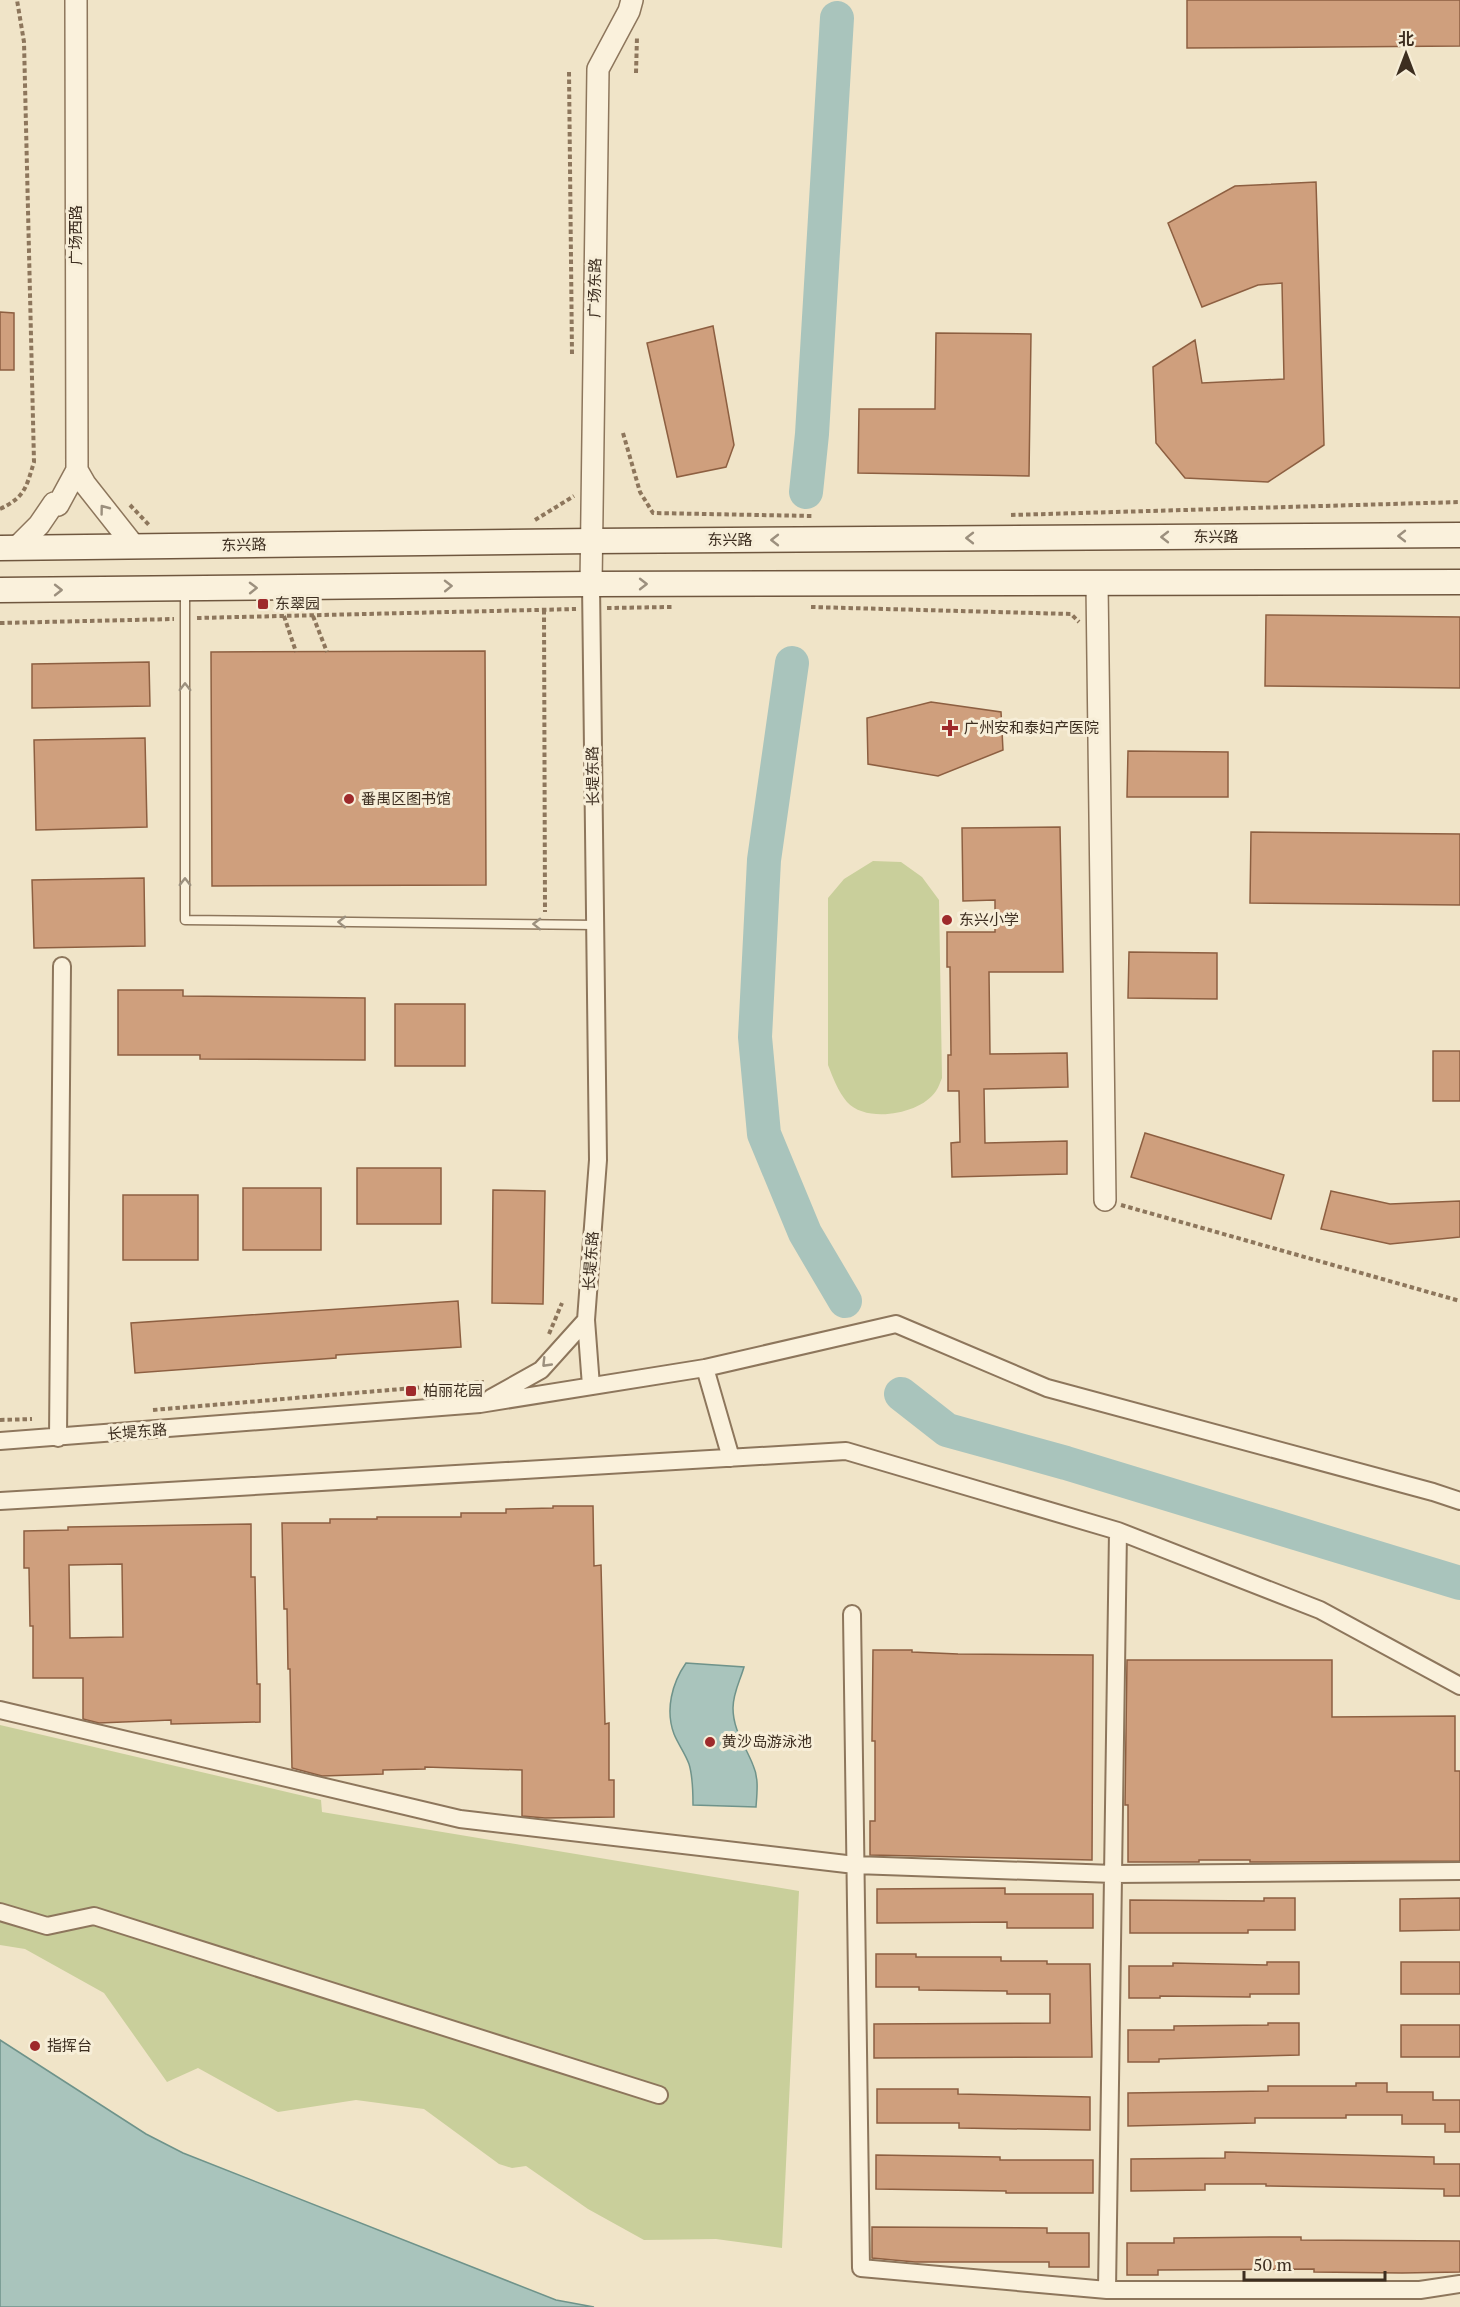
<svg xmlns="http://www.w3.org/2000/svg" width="1460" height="2307" viewBox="0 0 1460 2307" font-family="'PT Serif','Noto Sans SC',serif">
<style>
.green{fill:#c9cf9b}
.water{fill:#a9c4bc;stroke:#6f938a;stroke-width:1.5}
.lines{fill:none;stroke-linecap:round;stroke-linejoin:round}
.river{stroke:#a9c4bc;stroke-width:34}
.building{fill:#cf9f7d;stroke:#8d5f41;stroke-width:1.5;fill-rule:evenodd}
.service-casing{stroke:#8d765c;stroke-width:11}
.minor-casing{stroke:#8d765c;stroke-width:20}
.tertiary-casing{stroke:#8d765c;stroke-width:24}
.secondary-casing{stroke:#6f573f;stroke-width:27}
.path{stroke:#8d765c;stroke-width:4;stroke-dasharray:4.5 3;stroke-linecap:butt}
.service{stroke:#faf1dc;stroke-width:8}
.minor{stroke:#faf1dc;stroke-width:16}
.tertiary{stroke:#faf1dc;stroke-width:21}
.secondary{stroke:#faf1dc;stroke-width:24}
.oneway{stroke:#9c907e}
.poi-dot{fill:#9e2a2b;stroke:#f7eed8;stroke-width:2}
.labels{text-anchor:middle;stroke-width:6;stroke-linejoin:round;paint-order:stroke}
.street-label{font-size:15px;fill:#3d2e20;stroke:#f7eed8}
.poi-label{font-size:15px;fill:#3d2e20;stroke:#f7eed8;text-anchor:start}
</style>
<rect width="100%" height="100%" fill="#f0e4c8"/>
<path class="green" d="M873,861L901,862L922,877L939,900L942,1078C940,1082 939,1087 936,1091C921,1114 867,1124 847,1102C838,1091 833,1078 828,1065V898L844,879Z
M0,1725L321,1800L322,1812L799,1891L782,2248L716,2239L644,2240L588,2209L526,2166L512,2168L499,2164L424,2109L356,2100L278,2112L198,2068L167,2082L104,1993L25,1949L0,1945Z"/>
<path class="water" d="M686,1663L744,1667C740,1681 733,1693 733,1708C733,1730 745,1745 753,1765C759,1778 757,1793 756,1807L693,1805C693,1791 693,1777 689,1764C685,1753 678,1744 674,1734C665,1710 672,1683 686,1663Z
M0,2040L146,2134L183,2153L556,2300L594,2307H0Z"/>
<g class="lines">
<path class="river" d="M806,492L812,434L837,18
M792,663L764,860L755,1037L764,1134L805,1233L845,1301
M901,1394L947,1430L1066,1463L1460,1583"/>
</g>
<path class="building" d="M1187,0H1460V46L1187,48Z
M1316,182L1324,445L1268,482L1185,478L1156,443L1153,367L1195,340L1202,383L1284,379L1282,283L1258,285L1202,307L1168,223L1235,186Z
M0,312L14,313V370H0Z
M713,326L734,445L726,467L677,477L647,343Z
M936,333L1031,334L1029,476L858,473L859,409H935Z
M1266,615L1460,617V688L1265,686Z
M485,651L486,885L212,886L211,652Z
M149,662L150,706L32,708V664Z
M931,702L1001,712L1003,750L938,776L868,764L867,718Z
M145,738L147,827L36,830L34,740Z
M1128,751L1228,752V797H1127Z
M1060,827L1063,972H989L990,1054L1067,1053L1068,1087L984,1089L985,1143L1067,1141V1174L952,1177L951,1143L960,1142L959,1091H948V1055H951L950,967H947V932H995V900L963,901L962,828Z
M1251,832L1460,834V905L1250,903Z
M144,878L145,946L34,948L32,880Z
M1129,952L1217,953V999L1128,998Z
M118,990H183V996L365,998V1060L200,1059V1055H118Z
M395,1004H465V1066H395Z
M1433,1051H1460V1101H1433Z
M1145,1133L1284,1175L1271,1219L1131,1177Z
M357,1168H441V1224H357Z
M243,1188H321V1250H243Z
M493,1190L545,1191L543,1304L492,1303Z
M1331,1191L1390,1204L1460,1201V1237L1390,1244L1321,1229Z
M123,1195H198V1260H123Z
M458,1301L461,1347L336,1355V1358L135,1373L131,1323Z
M553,1506H593L594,1566L601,1565L605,1724L609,1723V1780H614V1817L545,1818L522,1816V1770L425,1767V1769L383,1770V1774L322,1776L292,1768L290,1669H288L287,1609H284L282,1523H330V1519H377V1517H461V1513H506V1509L553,1508Z
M251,1524V1577H255L257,1684H260V1722L171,1724V1720L99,1723L83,1719V1678H33V1626H30L29,1568H24V1531L68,1530V1527ZM122,1564L123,1637L70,1638L69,1565Z
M873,1650H912V1652L958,1654L1093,1655L1092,1860L870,1855V1821H875V1741H872Z
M1127,1660H1332V1717L1455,1716V1771H1460V1861L1250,1862V1860H1199V1862H1128V1805H1125Z
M1005,1888V1894H1093V1928H1007V1922L877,1923V1889Z
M1264,1898H1295V1930H1248V1933H1130V1900L1264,1901Z
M1460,1898V1930L1400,1931V1899Z
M876,1954H916V1957H1001V1961H1047V1964H1090L1092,2057L874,2058V2024L1050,2023V1994H1007V1991L919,1990V1987H876Z
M1267,1962H1299V1994H1250V1997L1160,1996V1998H1129V1966H1173V1963L1267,1965Z
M1401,1962H1460V1994H1401Z
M1268,2023H1299V2055L1159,2059V2062H1128V2030H1174V2026L1268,2025Z
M1401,2025H1460V2057H1401Z
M1356,2083H1387V2092H1433V2100H1460V2132H1445V2124H1402V2115H1346V2118H1255V2123L1128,2126V2093L1268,2091V2086H1356Z
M877,2089H958V2094L1090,2097V2130L959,2128V2123H877Z
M1225,2152L1434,2157V2164H1460V2196H1444V2189L1266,2186V2184H1205V2190L1131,2191V2159L1225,2158Z
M876,2155L1000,2157V2160H1093V2193H1006V2191L876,2189Z
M872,2227L1047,2228V2233H1089V2267H1049V2262H915L872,2258Z
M1270,2237H1301V2240L1460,2241V2272L1402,2273L1314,2272V2269L1158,2270V2275H1127V2243H1174V2238Z"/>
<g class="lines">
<g class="service-casing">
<path id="service" d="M185,590V920L595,925"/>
</g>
<g class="minor-casing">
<path id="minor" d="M591,584L598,1160L586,1320L591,1386
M705,1368L731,1458
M491,1398L541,1370L586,1320
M58,1438L62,966
M0,1441L480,1404L705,1368L896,1324L1047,1388L1433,1492L1460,1501
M0,1501L846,1451L1118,1531L1320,1610L1460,1686
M852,1614L861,2268L1107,2290H1420L1460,2284
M0,1710L460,1819L855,1865L1114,1874L1460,1871
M0,1912L47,1926L94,1916L659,2095
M1107,2290L1118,1531"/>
</g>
<g class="tertiary-casing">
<path id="tertiary" d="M76,0L77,470L85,484L134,546
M16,548L39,525L54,503L58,505L77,470
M591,584L598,69L629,11L632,0
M1097,584L1105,1200"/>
</g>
<g class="secondary-casing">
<path id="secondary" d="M0,548L592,541L1460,535
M0,590L591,584L1460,582"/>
</g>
<path class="path" d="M569,72L572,354
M636,73L637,37
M623,433L640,492L653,513L812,516
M130,505L150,526
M0,509C25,497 26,488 34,462L24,42L17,0
M1011,515L1460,502
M535,520L574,496
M811,607L1071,614L1079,622
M607,608L672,607
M544,610L545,912
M284,616L296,652
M313,616L327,652
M197,618L576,609
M0,623L174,619
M1121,1205L1460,1301
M549,1334L562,1303
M153,1410L484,1382
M0,1420L32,1419"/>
<use href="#service" class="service"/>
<use href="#minor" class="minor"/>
<use href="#tertiary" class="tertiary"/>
<use href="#secondary" class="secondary"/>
</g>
<defs><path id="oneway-chevron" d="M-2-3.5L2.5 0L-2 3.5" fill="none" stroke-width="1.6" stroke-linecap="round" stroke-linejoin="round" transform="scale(1.5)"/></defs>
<g class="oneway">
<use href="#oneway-chevron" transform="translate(104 509) rotate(-127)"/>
<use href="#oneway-chevron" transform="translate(1402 536) rotate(180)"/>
<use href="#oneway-chevron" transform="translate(1165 537) rotate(180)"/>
<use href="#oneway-chevron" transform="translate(970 538) rotate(180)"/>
<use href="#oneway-chevron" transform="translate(775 540) rotate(180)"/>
<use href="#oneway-chevron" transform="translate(643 584)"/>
<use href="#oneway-chevron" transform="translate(448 586) rotate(-1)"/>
<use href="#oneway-chevron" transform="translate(253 588) rotate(-1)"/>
<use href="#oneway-chevron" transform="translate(58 590)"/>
<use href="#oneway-chevron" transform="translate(185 687) rotate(-90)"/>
<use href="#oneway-chevron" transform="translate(185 882) rotate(-90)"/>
<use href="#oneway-chevron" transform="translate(342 922) rotate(-179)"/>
<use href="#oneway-chevron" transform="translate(537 924) rotate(-179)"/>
<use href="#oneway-chevron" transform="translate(546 1363) rotate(134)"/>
</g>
<g class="poi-dot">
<rect x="257" y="598" width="12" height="12" rx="3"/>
<path d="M947 719h6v6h6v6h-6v6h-6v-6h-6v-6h6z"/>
<circle cx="349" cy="799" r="6"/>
<circle cx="947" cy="920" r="6"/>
<rect x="405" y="1385" width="12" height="12" rx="3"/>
<circle cx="710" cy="1742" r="6"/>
<circle cx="35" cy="2046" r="6"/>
</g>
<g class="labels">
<g class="street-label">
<text transform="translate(76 235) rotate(-90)" y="5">广场西路</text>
<text transform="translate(595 288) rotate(-89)" y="5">广场东路</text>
<text x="1216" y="542">东兴路</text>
<text x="730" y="545">东兴路</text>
<text transform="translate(244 545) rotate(-1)" y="5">东兴路</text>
<text transform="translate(593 776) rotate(-91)" y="5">长堤东路</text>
<text transform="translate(591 1261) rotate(-86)" y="5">长堤东路</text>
<text transform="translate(137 1432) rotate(-5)" y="5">长堤东路</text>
</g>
<g class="poi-label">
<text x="275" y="609">东翠园</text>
<text x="964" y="733">广州安和泰妇产医院</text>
<text x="361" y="804">番禺区图书馆</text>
<text x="959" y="925">东兴小学</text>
<text x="423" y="1396">柏丽花园</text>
<text x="722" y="1747">黄沙岛游泳池</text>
<text x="47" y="2051">指挥台</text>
</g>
</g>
<g transform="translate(1406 54)" stroke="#f7eed8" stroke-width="4.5" paint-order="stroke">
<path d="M0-4.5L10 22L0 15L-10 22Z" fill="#3d2e20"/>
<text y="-9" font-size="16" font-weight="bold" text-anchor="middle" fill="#3d2e20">北</text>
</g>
<path d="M1244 2271v9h141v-9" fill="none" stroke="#3d2e20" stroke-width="3"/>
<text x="1253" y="2271" font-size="18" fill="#3d2e20" stroke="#f7eed8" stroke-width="4.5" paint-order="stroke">50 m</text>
</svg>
